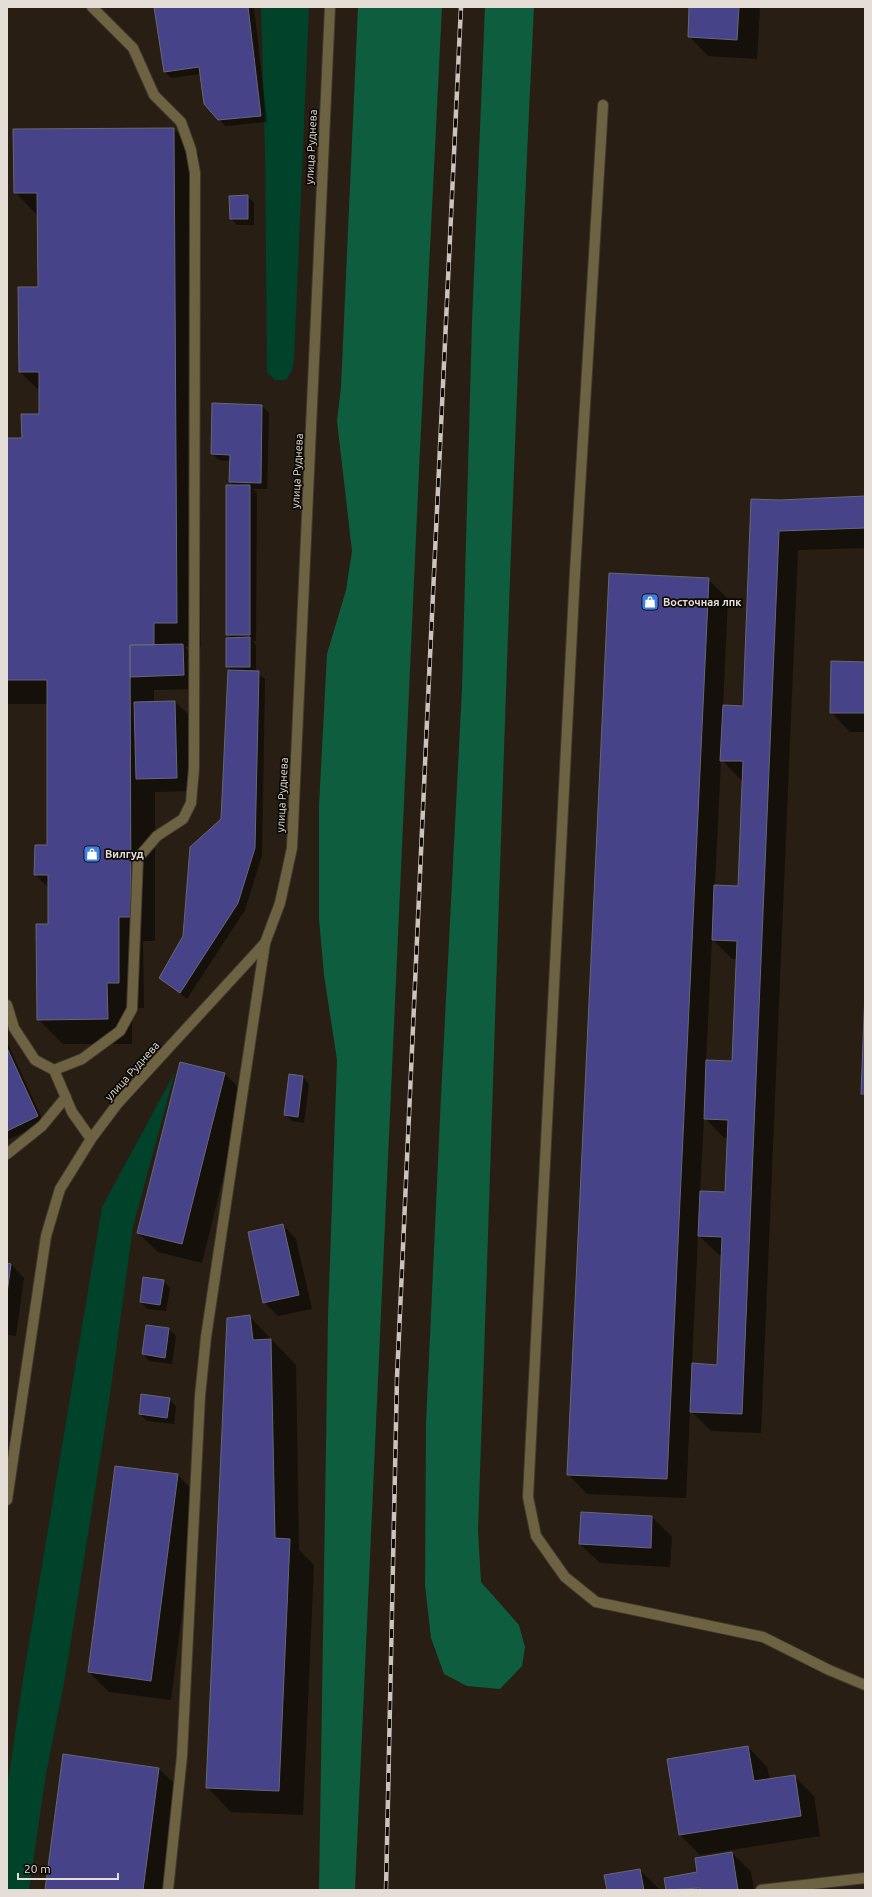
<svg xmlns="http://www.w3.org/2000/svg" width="872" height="1897" viewBox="0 0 872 1897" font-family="Ubuntu,sans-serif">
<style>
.green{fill:#00422a}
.forest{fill:#0e5d3e}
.shadow{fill:#0007;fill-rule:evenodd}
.building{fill:#474388;stroke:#666777}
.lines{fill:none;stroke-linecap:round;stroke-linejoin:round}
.lane-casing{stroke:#42392e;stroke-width:12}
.street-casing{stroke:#42392e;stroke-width:12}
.lane{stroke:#6d6342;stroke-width:10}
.street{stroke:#6d6342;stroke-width:10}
.rail-casing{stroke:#cbc3bc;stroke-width:4.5}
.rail{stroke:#0d0905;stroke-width:3;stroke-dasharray:9;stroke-linecap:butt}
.labels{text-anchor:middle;stroke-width:3.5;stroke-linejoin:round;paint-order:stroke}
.street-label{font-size:11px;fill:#e5ded7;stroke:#0d0905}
.poi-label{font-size:11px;font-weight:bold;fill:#e5ded7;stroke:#0d0905;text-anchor:start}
</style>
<rect width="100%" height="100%" fill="#281e13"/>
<path class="green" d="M261,7H309L294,360L292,370L286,380H275L267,372L265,155Z
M175,1072L133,1227L108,1409L65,1678L46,1774L29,1890H7V1788L23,1679L102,1207Z"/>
<path class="forest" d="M358,7H442L419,470L355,1890H319L328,1317L337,1060L324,975L319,919V805L327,654L346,590L352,551L337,421L341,387Z
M485,7H534C509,514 496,1022 478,1530L481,1582L519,1625L525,1647L522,1666L500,1689L467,1686L444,1674L431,1638L425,1585L426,1423L441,1096L462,689L472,322Z"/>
<path class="shadow" d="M155,7H254L267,122L226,126L219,120L201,74L171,78L165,72Z
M690,7H760L757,59L708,56L689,36Z
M174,129L199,154L201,647H185L196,659L197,689L154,690V703L175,702L189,715L190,791L155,792V941H143L144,1008L132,1007V1044H63L38,1019L49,925V888L35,875L48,846V704H7V439H23L40,415V391L20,372L39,288L38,216L15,192Z
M247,196L254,203V225H237L231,218Z
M262,406L269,413L267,489H253L257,493L256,641H253L256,645V672L265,679L262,855L245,910L187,999L160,977L184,936L222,819L231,671L227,667L231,638L227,634L234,486L230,482L231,461L219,460L212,454Z
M865,497V548L798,550L761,1433L711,1431L690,1410L686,1498L587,1494L568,1474L708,579L728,599L723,706L743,707L780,501ZM721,759L741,780H744L739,887L715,886ZM712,939L732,959H737L733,1062L706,1061ZM704,1117L724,1138H728L726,1193L700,1192ZM698,1235L719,1255H723L718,1366L692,1364Z
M865,663V732H850L831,712Z
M7,1042L44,1123L7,1140Z
M225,1074L244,1093L202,1263L158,1252L138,1233Z
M303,1077L309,1084L304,1123L292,1121L285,1114Z
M283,1225L296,1239L312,1309L278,1316L264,1302Z
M7,1264H11L24,1278L16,1336L7,1335Z
M163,1281L170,1288L166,1311L147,1309L141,1302Z
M250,1317L296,1365L299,1550L314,1565L303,1815L231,1812L207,1787Z
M147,1326L169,1329L176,1336L172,1364L149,1361L143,1354Z
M169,1399L176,1406L174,1424L147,1421L140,1414Z
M178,1475L197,1495L171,1700L109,1692L89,1672Z
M582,1513L652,1517L672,1537L670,1567L600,1563L580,1544Z
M748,1747L767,1767L770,1780L794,1776L814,1796L820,1836L700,1855L680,1835L668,1760Z
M64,1755L159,1769L184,1793L171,1890H46Z
M732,1853L751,1872L754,1890H667L665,1878L698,1873Z
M640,1870L660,1890H608Z"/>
<path class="building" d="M154,7H248L261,116L218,120L204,104L199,67L164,72Z
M689,7H739L737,40L688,37Z
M174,128L177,623H154V645H130L131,917H119V983H107L108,1019L37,1020L36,924H48V875H34L35,845H47V680H7V438H22L21,414H39V372H19L18,287H38L37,193H14L13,129Z
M248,195V219H230L229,196Z
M212,403L262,405L261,483L229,482L230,455L211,454Z
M226,485H250V635H226Z
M865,496V528L779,531L742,1414L690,1412L692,1363L717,1365L722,1237L698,1236L700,1191L725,1192L728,1120L704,1119L706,1060L732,1061L737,941L712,940L714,885L738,886L743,761H720L723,705L743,706L751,499L780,500Z
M609,573L709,578L667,1479L567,1475Z
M250,637V667H226V638Z
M183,644L184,675L130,677V645Z
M831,661L865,662V713H830Z
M228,670L259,671L255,848L238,903L180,993L159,978L183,936L190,847L221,819Z
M175,701L177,778L136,779L134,702Z
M865,990V1094H861Z
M7,1048L38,1116L7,1131Z
M180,1062L225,1073L182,1244L137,1233Z
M289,1074L303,1076L298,1117L284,1115Z
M283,1224L299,1295L263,1303L248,1232Z
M7,1263L11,1264L7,1293Z
M143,1277L164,1280L160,1305L140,1302Z
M250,1315L253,1340L271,1339L275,1538L290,1539L279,1791L206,1788L227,1318Z
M146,1325L169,1328L165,1358L142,1354Z
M141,1394L170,1398L167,1418L139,1414Z
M115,1466L178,1474L151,1681L88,1672Z
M581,1512L652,1516L651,1548L579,1544Z
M748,1746L754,1781L795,1775L801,1816L679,1835L667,1759Z
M63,1754L159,1768L143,1890H45Z
M732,1852L738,1890H700V1888L666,1890L664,1878L697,1872L695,1858Z
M640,1869L644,1890H607L604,1875Z"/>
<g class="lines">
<g class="lane-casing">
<path id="lane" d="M603,105L575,572L528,1497L536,1536L565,1577L596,1602L763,1637L829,1670L865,1685
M7,1005L14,1028L35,1060L54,1070L72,1112L91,1139
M54,1070L82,1059L120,1031L132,1009L138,858L157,836L183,819L191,803L194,768L195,173L191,150L181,122L154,95L133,48L92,7
M7,1154L42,1126L66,1097
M168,1890L182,1756L200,1396L206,1337L265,943
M761,1890L865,1878"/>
</g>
<g class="street-casing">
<path id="street" d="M7,1500L46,1236L60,1189L91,1139L118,1103L265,943L280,903L292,848L330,7"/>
</g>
<use href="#lane" class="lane"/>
<use href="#street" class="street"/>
<g class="rail-casing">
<path id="rail" d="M386,1890L397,1378L428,699L461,7"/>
</g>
<use href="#rail" class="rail"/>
</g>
<defs>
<g id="shop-square" transform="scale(0.9)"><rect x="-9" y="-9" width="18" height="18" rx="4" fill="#3f7fe0" stroke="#0d0905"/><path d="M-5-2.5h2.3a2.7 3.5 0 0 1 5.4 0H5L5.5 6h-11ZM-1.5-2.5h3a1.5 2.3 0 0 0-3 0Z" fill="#fff"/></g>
</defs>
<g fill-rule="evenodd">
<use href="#shop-square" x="650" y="602"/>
<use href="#shop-square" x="92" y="854"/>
</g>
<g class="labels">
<g class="street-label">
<text transform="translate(311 147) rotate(-87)" y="4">улица Руднева</text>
<text transform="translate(297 471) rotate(-87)" y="4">улица Руднева</text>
<text transform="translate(282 795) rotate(-87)" y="4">улица Руднева</text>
<text transform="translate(132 1071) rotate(-48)" y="4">улица Руднева</text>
</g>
<g class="poi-label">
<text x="663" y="606">Восточная лпк</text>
<text x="105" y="858">Вилгуд</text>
</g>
</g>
<rect width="872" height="1897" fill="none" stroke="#e5ded7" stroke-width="16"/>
<path d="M18 1873v6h100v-6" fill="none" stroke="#e5ded7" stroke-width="2"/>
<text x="24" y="1873" font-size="12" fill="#e5ded7" stroke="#0d0905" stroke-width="3" paint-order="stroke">20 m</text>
</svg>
